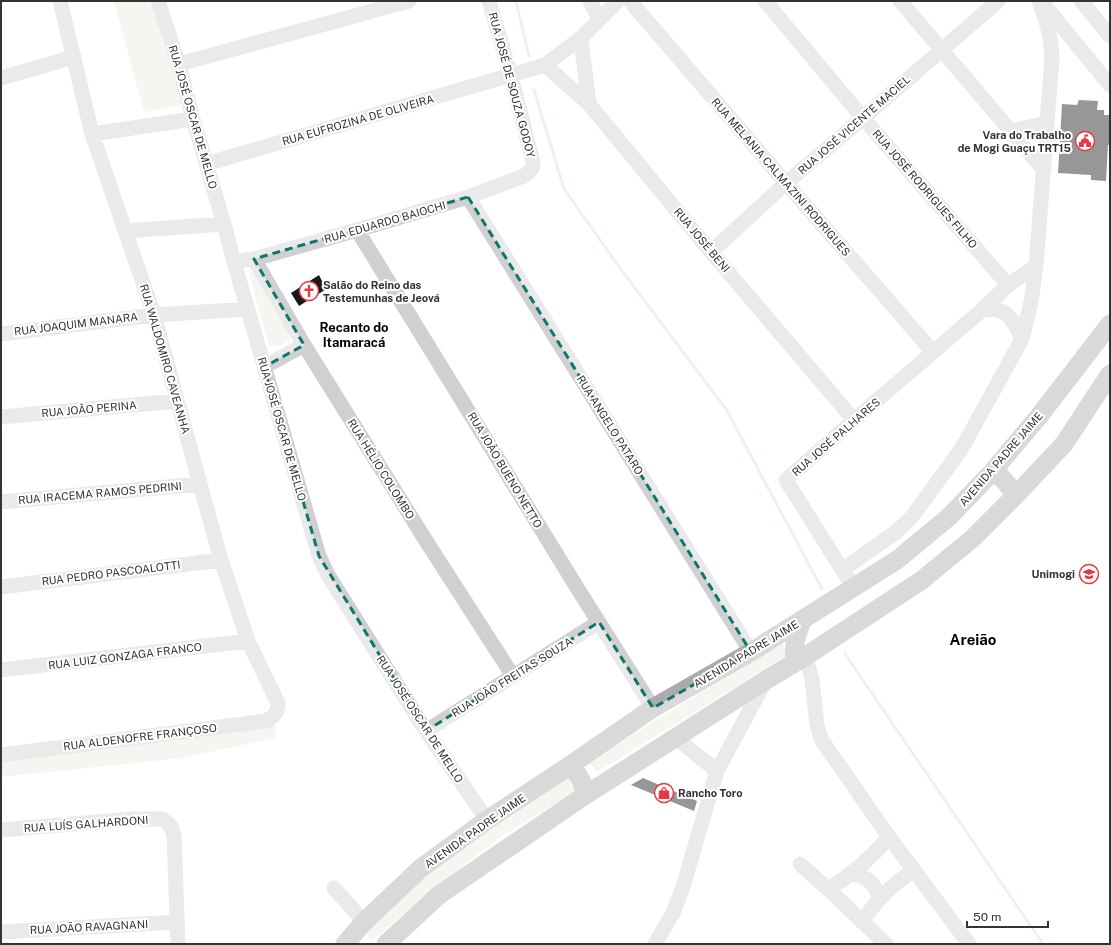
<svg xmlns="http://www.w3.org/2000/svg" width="1111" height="945" viewBox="0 0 1111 945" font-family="'Public Sans',sans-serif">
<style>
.green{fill:#e6ecdf}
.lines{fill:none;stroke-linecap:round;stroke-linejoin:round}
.stream{stroke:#cfe2ee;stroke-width:3}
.building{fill:#1a1a1a}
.minor{stroke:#d0d0d0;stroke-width:15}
.major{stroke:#ababab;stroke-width:19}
.marked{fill:none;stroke:#0f766e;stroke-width:3;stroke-dasharray:8 5;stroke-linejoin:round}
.labels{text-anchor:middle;stroke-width:4;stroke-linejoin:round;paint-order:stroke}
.street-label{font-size:11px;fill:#333;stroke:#fff}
.poi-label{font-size:11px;font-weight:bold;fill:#333;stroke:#fff;text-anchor:end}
.quarter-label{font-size:13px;font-weight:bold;fill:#000;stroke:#fff}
.district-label{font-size:15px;font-weight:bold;fill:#000;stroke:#fff}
</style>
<rect width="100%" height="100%" fill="#fff"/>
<path class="green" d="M114,1H154L183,105L144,112Z
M256,269L290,333L289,341L279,346H269L249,274Z
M783,642L786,656L597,772L589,762Z
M276,725L275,738L182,758L1,777V760Z
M568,772L579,789L499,838L426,894L371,942L367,930L423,874Z"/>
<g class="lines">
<path class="stream" d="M516,1L529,56
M534,90L564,189L622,271L726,409L822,589
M845,654L1043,944"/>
</g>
<path class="building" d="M1079,100L1098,101L1097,110H1104V115H1110V137L1109,145H1108L1106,181L1091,180V175L1058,173L1062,104L1077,105Z
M319,275L322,281L328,288L299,306L291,293Z
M643,778L697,801L694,811L631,785Z"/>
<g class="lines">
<path class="minor" d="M158,1L179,64L193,119L224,224L234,262L319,556L328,575L426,731L487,820
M590,1L599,19
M630,1L786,183L933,352
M765,1L863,118L1008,285
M900,1L1044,170
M1081,1L1110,36
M1045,6L1110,85
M581,38L589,104
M179,64L409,1
M545,65L589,104L711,252L854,420
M1,78L74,57
M1011,131L1047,123
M92,134L193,119
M206,164L545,65L581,38L618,1
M468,197L751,652
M357,230L581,594L653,708
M125,231L224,224
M711,252L786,183L863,118L998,1
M254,259L304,345L428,544L513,676
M244,260L254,259L357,230L468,197L524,176C530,172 533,169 533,162L511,76L489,1
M982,310C987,310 994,309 998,310C1011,313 1017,328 1022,339
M1,334L154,315L248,309
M264,367L304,345
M1,417L177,401
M1,502L200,484
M842,570L896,532L912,517L962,448L1022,339L1031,302L1036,266L1052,58C1051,36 1047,22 1039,1
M848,579L786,480L854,420L982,310L1008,285L1036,266
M1,587L221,560
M806,656L812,680L817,725L821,739L889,837L969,944
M1,670L248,641
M426,731L513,676L599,622
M676,738L717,771
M1,755L266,721C274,716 278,714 278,703L248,641L221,560L200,484L154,315L92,134L60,1
M1,830L132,819H162C170,824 171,826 174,835L178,944
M800,864L828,889L886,944
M851,874C867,876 876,884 879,899
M334,888L364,922
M828,889C852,875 871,858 889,837
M862,922C876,900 893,884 914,870
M1,932L177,922
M655,944L673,913L682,890L717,771L766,680"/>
<path class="major" d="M993,471L1003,479L1016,495
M795,662C793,645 796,637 802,621
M569,766C580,774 584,783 584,796
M345,944L364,922L421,868L487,820L569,766L653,708L751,652L897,560L950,516L993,471L1040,415L1110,324
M386,944L439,895L584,796L766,680L806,656L922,580L973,538L1016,495L1064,444L1110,374"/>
</g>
<path d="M0 0H1111V945H0ZM468,197L751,652L653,708L599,622L426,731L319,556L264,367L304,345L254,259Z" fill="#fff" fill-opacity=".55" fill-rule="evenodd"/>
<path class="marked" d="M468,197L751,652L653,708L599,622L426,731L319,556L264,367L304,345L254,259Z"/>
<defs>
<g id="civic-ring" transform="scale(1)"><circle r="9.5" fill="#fff" stroke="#e63946" stroke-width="1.5"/><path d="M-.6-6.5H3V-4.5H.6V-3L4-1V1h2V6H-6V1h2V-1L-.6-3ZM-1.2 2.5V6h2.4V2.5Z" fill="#e63946"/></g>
<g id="church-ring" transform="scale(1)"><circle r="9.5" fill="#fff" stroke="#e63946" stroke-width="1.5"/><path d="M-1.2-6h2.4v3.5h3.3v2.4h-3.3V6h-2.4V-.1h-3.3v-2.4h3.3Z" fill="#e63946"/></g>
<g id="university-ring" transform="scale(1)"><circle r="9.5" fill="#fff" stroke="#e63946" stroke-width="1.5"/><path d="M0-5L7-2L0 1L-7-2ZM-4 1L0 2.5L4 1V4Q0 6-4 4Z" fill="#e63946"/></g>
<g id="shop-ring" transform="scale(1)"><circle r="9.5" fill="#fff" stroke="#e63946" stroke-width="1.5"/><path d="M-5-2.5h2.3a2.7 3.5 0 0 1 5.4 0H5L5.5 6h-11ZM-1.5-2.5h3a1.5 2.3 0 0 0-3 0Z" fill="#e63946"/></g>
</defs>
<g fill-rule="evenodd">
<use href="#civic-ring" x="1085" y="141"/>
<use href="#church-ring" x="309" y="291"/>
<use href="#university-ring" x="1089" y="574"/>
<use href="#shop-ring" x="664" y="793"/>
</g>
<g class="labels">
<g class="street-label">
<text transform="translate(512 85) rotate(75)" y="4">RUA JOSÉ DE SOUZA GODOY</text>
<text transform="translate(193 117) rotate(74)" y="4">RUA JOSÉ OSCAR DE MELLO</text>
<text transform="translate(358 120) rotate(-16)" y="4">RUA EUFROZINA DE OLIVEIRA</text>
<text transform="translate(854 125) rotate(-41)" y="4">RUA JOSÉ VICENTE MACIEL</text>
<text transform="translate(781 177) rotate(49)" y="4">RUA MELANIA CALMAZINI RODRIGUES</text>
<text transform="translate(925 189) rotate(49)" y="4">RUA JOSÉ RODRIGUES FILHO</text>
<text transform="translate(385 222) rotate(-16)" y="4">RUA EDUARDO BAIOCHI</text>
<text transform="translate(702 240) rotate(50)" y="4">RUA JOSÉ BENI</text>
<text transform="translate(76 324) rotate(-7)" y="4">RUA JOAQUIM MANARA</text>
<text transform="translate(165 359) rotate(74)" y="4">RUA WALDOMIRO CAVEANHA</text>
<text transform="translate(89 409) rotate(-5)" y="4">RUA JOÃO PERINA</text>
<text transform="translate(610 425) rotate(58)" y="4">RUA ANGELO PATARO</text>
<text transform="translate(282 429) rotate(74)" y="4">RUA JOSÉ OSCAR DE MELLO</text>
<text transform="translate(836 437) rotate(-41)" y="4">RUA JOSÉ PALHARES</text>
<text transform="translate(1001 459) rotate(-49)" y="4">AVENIDA PADRE JAIME</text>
<text transform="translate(381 469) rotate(58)" y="4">RUA HÉLIO COLOMBO</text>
<text transform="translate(505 470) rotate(59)" y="4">RUA JOÃO BUENO NETTO</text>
<text transform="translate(100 493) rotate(-5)" y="4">RUA IRACEMA RAMOS PEDRINI</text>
<text transform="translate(111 573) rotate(-7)" y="4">RUA PEDRO PASCOALOTTI</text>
<text transform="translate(746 654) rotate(-31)" y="4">AVENIDA PADRE JAIME</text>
<text transform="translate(125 656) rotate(-7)" y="4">RUA LUIZ GONZAGA FRANCO</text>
<text transform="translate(512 677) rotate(-32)" y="4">RUA JOÃO FREITAS SOUZA</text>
<text transform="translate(420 719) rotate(57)" y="4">RUA JOSÉ OSCAR DE MELLO</text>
<text transform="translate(140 737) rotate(-7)" y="4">RUA ALDENOFRE FRANÇOSO</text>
<text transform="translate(86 824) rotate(-4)" y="4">RUA LUÍS GALHARDONI</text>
<text transform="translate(475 831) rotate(-35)" y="4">AVENIDA PADRE JAIME</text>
<text transform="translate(89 927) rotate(-3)" y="4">RUA JOÃO RAVAGNANI</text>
</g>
<g class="poi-label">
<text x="1071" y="139">Vara do Trabalho<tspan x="1071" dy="13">de Mogi Guaçu TRT15</tspan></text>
<text x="323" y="289" text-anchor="start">Salão do Reino das<tspan x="323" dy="13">Testemunhas de Jeová</tspan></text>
<text x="1075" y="578">Unimogi</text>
<text x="678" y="797" text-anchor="start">Rancho Toro</text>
</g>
<g class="quarter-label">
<text x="354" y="332">Recanto do<tspan x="354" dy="15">Itamaracá</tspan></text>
</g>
<g class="district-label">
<text x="973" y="645">Areião</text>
</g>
</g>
<rect width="1111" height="945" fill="none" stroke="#333333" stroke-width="4"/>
<path d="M967 921v6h81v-6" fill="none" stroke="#333333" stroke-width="2"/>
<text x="973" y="921" font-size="12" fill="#333333" stroke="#ffffff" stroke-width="3" paint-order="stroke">50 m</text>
</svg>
